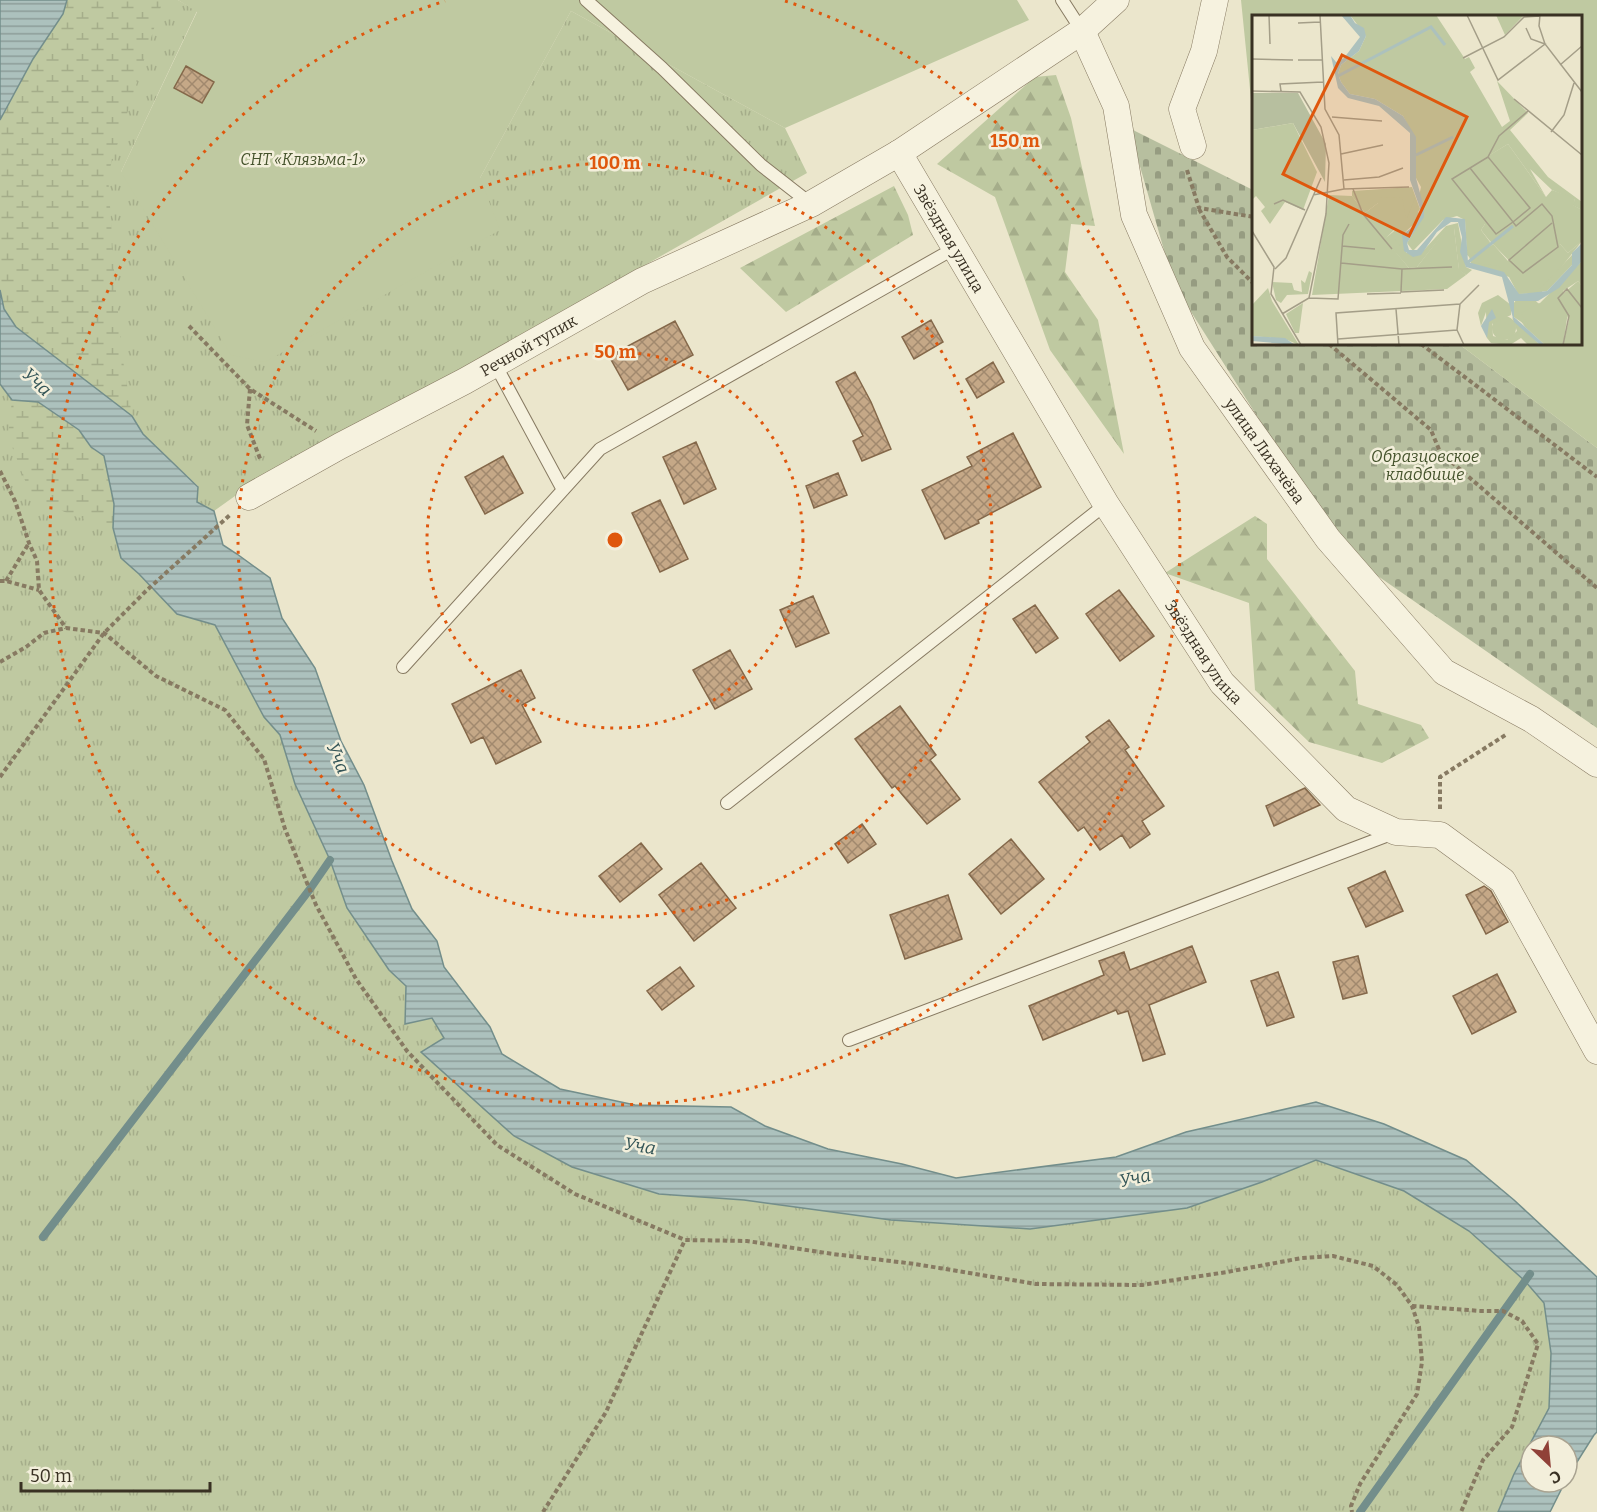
<svg xmlns="http://www.w3.org/2000/svg" width="1597" height="1512" viewBox="0 0 1597 1512" font-family="Bitter,serif">
<style>
.grass{fill:url(#grass-tufts)}
.forest{fill:url(#forest-firs)}
.wetland{fill:url(#wetland-marsh)}
.cemetery{fill:url(#cemetery-stones)}
.green{fill:#bfc9a1}
.water{fill:url(#water-rules);stroke:#738e8b;stroke-width:1.5}
.lines{fill:none;stroke-linecap:round;stroke-linejoin:round}
.stream{stroke:#738e8b;stroke-width:8}
.building{fill:url(#building-cross-hatch);stroke:#84684a;stroke-width:1.5}
.lane-casing{stroke:#877a62;stroke-width:14}
.street-casing{stroke:#877a62;stroke-width:27}
.path{stroke:#877a62;stroke-width:4;stroke-dasharray:4.5 3;stroke-linecap:butt}
.lane{stroke:#f6f2df;stroke-width:12}
.street{stroke:#f6f2df;stroke-width:26}
.ring{fill:none;stroke:#df570d;stroke-width:3;stroke-dasharray:3 6}
.labels{text-anchor:middle;stroke-width:5;stroke-linejoin:round;paint-order:stroke}
.park-label{font-size:16px;font-style:italic;fill:#45532c;stroke:#f3efdb}
.street-label{font-size:16px;fill:#393123;stroke:#f3efdb}
.water-label{font-size:18px;font-style:italic;fill:#345557;stroke:#f3efdb}
.inset-river{fill:none;stroke:#acc1bd;stroke-width:3}
.inset-road{fill:none;stroke:#a49e88;stroke-width:1.5}
.view{fill:#df570d;fill-opacity:0.15;stroke:#df570d;stroke-width:3}
.inset-edge{fill:none;stroke:#393123;stroke-width:3}
.centre{fill:#df570d;stroke:#f3efdb;stroke-width:3}
.ring-label{font-size:18px;text-anchor:middle;font-weight:bold;fill:#df570d;stroke:#f3efdb;stroke-width:5;stroke-linejoin:round;paint-order:stroke}
</style>
<defs>
<pattern id="grass-tufts" width="24" height="20" patternUnits="userSpaceOnUse" patternTransform="scale(1.5)"><rect width="24" height="20" fill="#bfc9a1"/><path d="M3 7l-1-3M5 7V3M7 7l1-3M15 17l-1-3M17 17v-4M19 17l1-3" fill="none" stroke="#a5ad8a"/></pattern>
<pattern id="forest-firs" width="22" height="20" patternUnits="userSpaceOnUse" patternTransform="scale(1.5)"><rect width="22" height="20" fill="#bfc9a1"/><path d="M5 1l3.5 6h-7zM16 11l3.5 6h-7z" fill="#a5ad8a"/></pattern>
<pattern id="wetland-marsh" width="20" height="14" patternUnits="userSpaceOnUse" patternTransform="scale(1.5)"><rect width="20" height="14" fill="#bfc9a1"/><path d="M1 5h8M5 5V1M11 12h8M15 12V8" fill="none" stroke="#a5ad8a"/></pattern>
<pattern id="cemetery-stones" width="16" height="16" patternUnits="userSpaceOnUse" patternTransform="scale(1.5)"><rect width="16" height="16" fill="#b7bf9f"/><path d="M2 7V4a2 2 0 0 1 4 0v3zM10 15v-3a2 2 0 0 1 4 0v3z" fill="#969c81"/></pattern>
<pattern id="water-rules" width="6" height="5" patternUnits="userSpaceOnUse" patternTransform="scale(1.5)"><rect width="6" height="5" fill="#acc1bd"/><path d="M0 2.5h6" fill="none" stroke="#8d9d99"/></pattern>
<pattern id="building-cross-hatch" width="8" height="8" patternUnits="userSpaceOnUse" patternTransform="scale(1.5)"><rect width="8" height="8" fill="#c5a887"/><path d="M0 0l8 8M0 8l8-8" fill="none" stroke="#a1896e"/></pattern>
</defs>
<rect width="100%" height="100%" fill="#ebe6cc"/>
<path class="grass" d="M67,0H178L197,11L121,172L480,178L571,11L785,128L807,173L464,368L266,474L214,511L197,502L198,486L143,434L132,416L16,327L0,290V120L63,14Z
M0,384L12,400L104,456L121,558L139,574L177,614L215,625L264,717L280,735L295,784L330,860L347,908L389,970L406,986L405,1024L432,1017L444,1038L422,1052L659,1194L744,1200L1187,1208L1262,1182L1316,1160L1404,1191L1469,1231L1525,1281L1544,1303L1551,1353L1549,1408L1514,1473L1498,1512H0Z"/>
<path class="forest" d="M1056,75L1071,118L1095,226L1071,224L1065,272L1098,320L1124,454L1050,350L995,197L937,164L1035,77Z
M894,186L908,215L913,235L786,312L740,268Z
M1255,516L1267,524V559L1355,671L1358,704L1421,725L1429,738L1382,763L1309,742L1255,690L1249,603L1165,573Z"/>
<path class="wetland" d="M67,0H163L108,174L114,270L122,354L132,416L16,327L4,309L0,290V120L33,59L63,14Z
M12,400L38,402L79,430L91,447L104,456L114,504L113,528L71,515L31,496L8,436Z"/>
<path class="cemetery" d="M1129,128L1253,190L1254,344H1459L1597,448V728L1310,529L1264,427L1174,285Z"/>
<path class="green" d="M178,0H1017L1029,20L785,128L571,11L480,178L500,230L265,362L231,355L121,172L197,12Z
M1241,0H1597V448L1459,344H1580V16H1254L1253,119Z"/>
<path class="water" d="M0,0H67L63,14L33,59L0,120Z
M0,290L4,309L16,327L132,416L143,434L198,487L197,502L214,511L223,545L237,554L270,578L282,618L315,668L341,741L364,785L392,861L412,909L437,941L444,967L490,1027L502,1054L560,1089L635,1105L731,1107L765,1126L828,1149L902,1164L956,1178L1116,1157L1186,1132L1316,1102L1384,1124L1466,1160L1514,1200L1597,1277V1432L1594,1435L1567,1478V1446H1531V1482H1565L1550,1512H1498L1514,1474L1549,1408L1551,1353L1544,1303L1525,1281L1469,1231L1404,1191L1316,1160L1262,1182L1187,1208L1030,1229L891,1220L744,1200L659,1194L572,1167L514,1136L421,1052L444,1038L432,1018L405,1024L406,986L389,970L347,908L330,860L295,784L280,735L264,717L215,625L177,614L139,574L121,558L113,528L114,504L104,456L91,447L79,430L38,402L12,400L0,384Z"/>
<g class="lines">
<path class="stream" d="M43,1237L310,889L330,860
M1360,1512L1530,1274"/>
</g>
<path class="building" d="M186,66L214,82L202,103L174,88Z
M931,320L943,342L914,359L902,337Z
M675,321L693,355L628,390L609,356Z
M993,362L1004,382L977,398L966,379Z
M855,372L871,402L891,449L862,461L853,441L863,436L836,382Z
M1013,433L1041,487L978,520L979,523L945,539L922,490L972,466L967,457Z
M696,442L716,489L684,504L663,457Z
M503,456L523,493L485,514L465,477Z
M838,473L847,495L814,508L806,486Z
M660,500L688,559L660,572L632,513Z
M1119,590L1154,636L1120,661L1086,614Z
M813,596L829,633L796,647L780,610Z
M1035,605L1058,638L1036,653L1013,619Z
M730,650L752,689L715,709L693,670Z
M521,670L535,698L522,705L541,742L496,764L483,737L471,743L452,704Z
M900,706L936,755L930,760L960,799L927,824L895,786L892,788L855,739Z
M1109,720L1129,747L1125,750L1164,806L1142,821L1150,834L1130,848L1122,835L1100,850L1084,827L1078,831L1039,782L1090,742L1086,737Z
M1305,788L1320,805L1274,826L1266,806Z
M862,824L876,844L848,863L835,844Z
M1011,839L1044,879L1001,914L969,874Z
M641,843L662,869L620,902L599,876Z
M701,863L736,908L694,941L659,895Z
M1385,871L1403,911L1366,927L1348,888Z
M1484,886L1491,891L1508,922L1486,934L1466,895Z
M948,895L962,939L905,959L890,915Z
M1192,946L1206,982L1149,1005L1165,1054L1143,1061L1128,1011L1118,1014L1116,1010L1043,1040L1029,1006L1104,975L1099,961L1124,952L1130,970Z
M1358,956L1367,993L1343,999L1333,962Z
M680,967L694,986L662,1010L647,991Z
M1278,972L1294,1017L1267,1026L1251,981Z
M1497,974L1516,1012L1472,1034L1453,996Z"/>
<g class="lines">
<g class="lane-casing">
<path id="lane" d="M586,0L662,68L761,165L811,204
M1062,0L1082,31
M495,364L563,490
M403,667L600,449L955,248
M727,803L1106,504
M849,1040L1394,833"/>
</g>
<g class="street-casing">
<g id="street">
<path id="s1" d="M1082,31L1116,106L1134,215L1192,348L1328,539L1444,672L1531,719L1597,764"/>
<path d="M1193,146L1182,109L1204,51L1215,0"/>
<path id="s2" d="M899,153L1106,504L1222,683L1346,809L1396,832L1440,835L1503,881L1597,1051"/>
<path id="s3" d="M249,497L340,446L465,381L642,281L811,204L899,153L1082,31L1116,0"/>
</g>
</g>
<path class="path" d="M1187,170L1199,208L1254,217
M1199,209L1227,257L1254,284
M189,326L250,389L316,431
M1329,344L1431,430L1440,452L1597,588
M1421,344L1597,477
M250,389L247,425L261,461
M0,471L15,501L29,543L37,561L39,590L66,628
M0,581H6L39,590
M6,581L29,543
M0,662L26,647L44,633L66,628L104,633L156,676L225,710L264,759L285,829L316,905L356,979L407,1051L497,1145L575,1194L685,1240L747,1241L833,1254L915,1264L1036,1284L1142,1285L1227,1272L1302,1258L1333,1256L1373,1266L1397,1285L1412,1306L1419,1327L1422,1362L1417,1394L1360,1484L1351,1506L1352,1512
M0,777L104,633L147,590L231,514
M1440,809V777L1507,734
M1412,1306L1481,1311H1503L1522,1321L1538,1344L1512,1427L1483,1460L1461,1512
M543,1512L606,1412L634,1350L685,1240"/>
<use href="#lane" class="lane"/>
<use href="#street" class="street"/>
</g>
<g class="ring">
<circle cx="615" cy="540" r="188"/>
<circle cx="615" cy="540" r="377"/>
<path d="M785 1A565 565 0 1 1 445 1"/>
</g>
<g class="labels">
<g class="park-label">
<text x="303" y="165">СНТ «Клязьма-1»</text>
<text x="1425" y="462">Образцовское<tspan x="1425" dy="18">кладбище</tspan></text>
</g>
<g class="street-label">
<text dy="6" stroke="none"><textPath href="#s2" startOffset="99">Звёздная улица</textPath></text>
<text dy="6" stroke="none"><textPath href="#s3" startOffset="318">Речной тупик</textPath></text>
<text dy="6" stroke="none"><textPath href="#s1" startOffset="464">улица Лихачёва</textPath></text>
<text dy="6" stroke="none"><textPath href="#s2" startOffset="585">Звёздная улица</textPath></text>
</g>
<g class="water-label">
<text transform="translate(37 382) rotate(43)" y="6">Уча</text>
<text transform="translate(338 758) rotate(67)" y="6">Уча</text>
<text transform="translate(640 1146) rotate(10)" y="6">Уча</text>
<text transform="translate(1135 1178) rotate(-12)" y="6">Уча</text>
</g>
</g>
<g transform="translate(1252 15)">
<rect width="330" height="330" fill="#ebe6cc"/>
<path d="M98,0H184L213,44L217,42L223,53L218,57L250,112L258,106L245,66L276,98L258,115L296,162L330,187V195L320,190L323,185L300,175L278,154L294,182L256,129L230,145L233,209L229,215L238,227L237,232L241,229L256,246L308,229L316,238L330,226L289,278L266,279L257,262L228,252L215,240L213,205L205,201L191,205L161,236L155,228L171,202L172,193L167,181L169,172L164,163L162,122L151,101L123,84L98,79L89,67L86,59L89,50L107,36L114,21ZM244,0H272L253,20ZM160,172L168,194L153,217L154,238L171,236L194,211L206,208L214,252L220,255L214,260L207,255L202,213L195,214L165,252L157,253L132,224L144,215L126,188L113,198L100,181V176ZM330,246V271L326,266L311,276L316,297L311,330H293L273,312L261,294L288,288ZM16,273L20,286L47,330L33,324L0,321V290ZM240 313a12 12 0 1 1 24 0a12 12 0 1 1-24 0Z" fill="#bfc9a1"/>
<path d="M57,256L60,258L56,279L35,280L29,288L24,285L20,267L40,268L42,275L50,277L49,265L53,268ZM51,288L47,318H43L34,299Z" fill="#bfc9a1"/>
<path d="M163,183L168,204L153,217L152,236L139,219L155,203ZM215,235L220,242L224,236L228,239L224,248L247,251L252,257L220,251ZM320,240V250L295,276L285,277ZM246,280L259,290V300L240,309L241,321L255,325L265,316L260,302L288,330H276L269,323L258,330L239,328L235,323L234,297L229,311L226,298L230,288ZM265,284H282L287,289L269,298L278,313L262,302L261,289Z" fill="#bfc9a1"/>
<path d="M0,78H46L74,129L73,167L41,108L0,115Z" fill="#b7bf9f"/>
<path d="M41,108L65,157L51,195L33,187L18,209L9,196L13,192L4,181L0,185V115ZM256,129L294,182L300,175L319,182L323,185L321,190L330,195V226L316,238L308,229L272,261L237,225L229,215L233,209L198,164ZM77,180L100,181L113,198L126,188L127,183L150,182L154,203L133,224L157,253L165,252L195,213H202L207,254L214,260L195,274L60,280ZM326,266L330,271V330H311L317,305L306,283Z" fill="#bfc9a1"/>
<path d="M89,0H98L103,8L112,13L114,21L107,36L89,50L86,59L89,67L98,79L123,84L151,101L164,122V163L172,193V202L155,228L157,235H165L194,202L213,204L216,247L252,257L267,279L295,276L320,250V238L330,228V246L307,273L286,286H262V302L293,330H288L262,307L250,262L214,252L208,237L210,222L206,207H199L185,217L169,240L161,242L152,236L150,220L163,210L169,196L158,165V118L127,91L96,83L86,73L79,41L84,47L92,43L108,22ZM240,294L244,303L237,307L235,323L229,311ZM0,321L33,323L43,330L0,326Z" fill="#acc1bd"/>
<path class="inset-river" d="M86,61L179,12L193,30M164,140L201,122M215,248L261,211"/>
<path class="inset-road" d="M17,0L18,29M68,0L73,94L87,120L92,174M215,0L246,65L293,29L279,24L274,13M288,0L287,11L293,29L330,77M46,8L68,7M211,43L252,22L272,2L288,1M0,44L41,45M46,45H70M308,50L330,31M0,76L48,77L69,112L77,148L74,199L57,283L30,299M29,76L28,69L71,67M262,84L330,140M80,102L130,106M299,117L312,100L322,68M89,139L131,130M236,142L200,164L244,219L261,207L264,211L290,189L300,201L306,232L271,258L257,245L300,208M218,153L261,207L278,193L236,142L247,121L276,96M92,165L127,162L151,153M101,174L111,199L140,234M61,180L92,174L157,172M22,189L31,185L53,195M0,216L22,252L19,279L49,330M90,231L123,234M89,248L150,254L200,252M23,254L34,243L69,163M150,254L149,277L192,275M115,279L149,278M57,283L86,284L91,220L97,209M144,294L147,330M86,324L205,315M86,330L84,298L208,289M212,330L205,315L208,289L227,270M311,330L317,301L306,283L315,274L330,293"/>
<path class="view" d="M90,40L215,102L157,221L31,159Z"/>
<rect width="330" height="330" class="inset-edge"/>
</g>
<circle cx="615" cy="540" r="9" class="centre"/>
<g class="ring-label">
<text x="1015" y="147">150 m</text>
<text x="615" y="169">100 m</text>
<text x="615" y="358">50 m</text>
</g>
<g transform="translate(1549 1464) rotate(154)"><circle r="28" fill="#f3efdb" stroke="#a9a391" stroke-width="1.5"/>
<path d="M0-4.5L10 22L0 15L-10 22Z" fill="#904138"/>
<text y="-9" font-size="16" font-weight="bold" text-anchor="middle" fill="#393123">С</text>
</g>
<path d="M21 1482v9h189v-9" fill="none" stroke="#393123" stroke-width="3"/>
<text x="30" y="1482" font-size="18" fill="#393123" stroke="#f3efdb" stroke-width="4.5" paint-order="stroke">50 m</text>
</svg>
